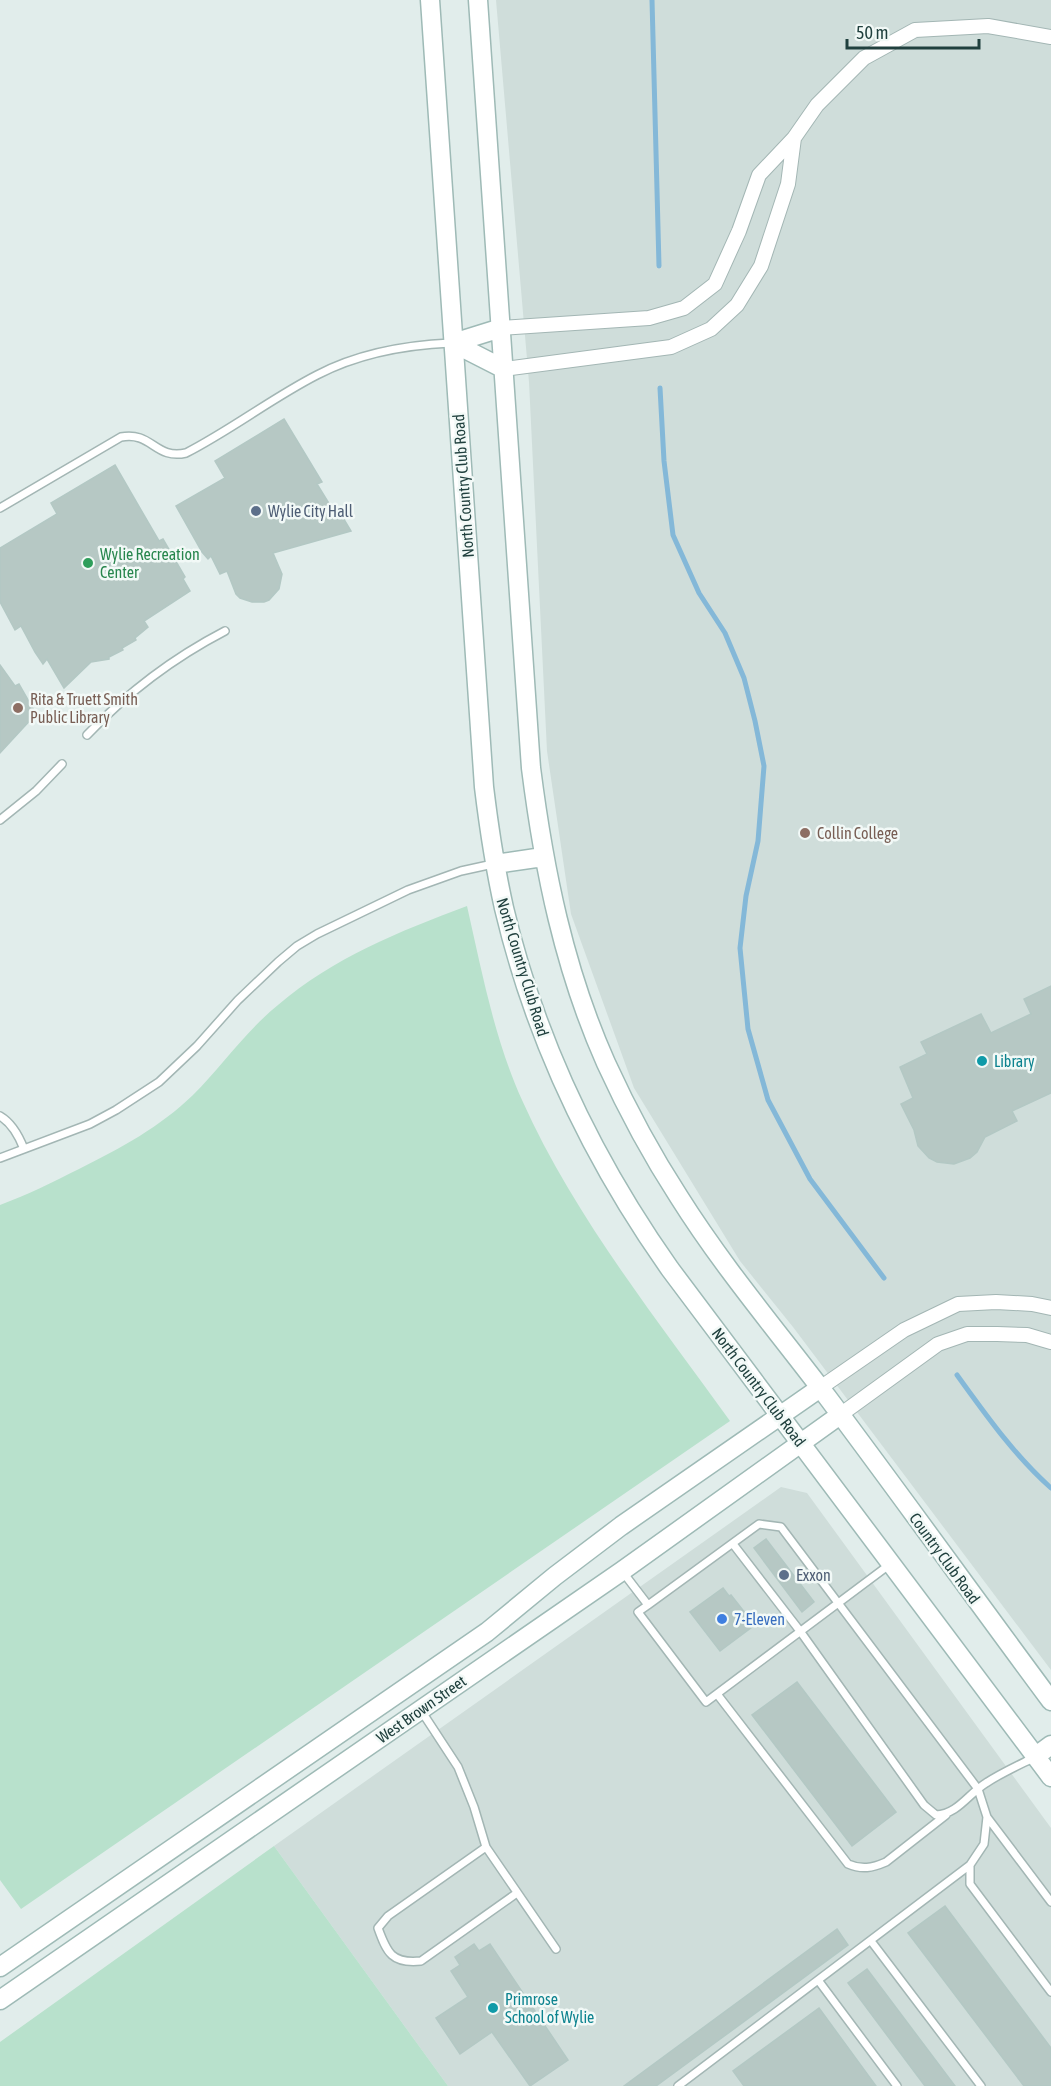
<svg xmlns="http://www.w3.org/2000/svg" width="1051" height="2086" viewBox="0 0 1051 2086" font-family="'Asap Condensed',sans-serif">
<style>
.built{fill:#cfddda}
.green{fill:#b8e1cc}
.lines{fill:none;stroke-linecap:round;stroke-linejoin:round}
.stream{stroke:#84b8d8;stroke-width:5}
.building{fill:#b6c8c4;stroke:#b3c8c4;stroke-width:1.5}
.lane-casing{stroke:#a3b6b4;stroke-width:10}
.street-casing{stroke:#a3b6b4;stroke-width:16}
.secondary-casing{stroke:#9ebab6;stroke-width:21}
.lane{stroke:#fff;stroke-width:7}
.street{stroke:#fff;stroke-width:14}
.secondary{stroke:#fff;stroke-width:18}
.service-dot{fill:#5c6f8a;stroke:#f2f9f7;stroke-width:2}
.leisure-dot{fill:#2e9e5b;stroke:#f2f9f7;stroke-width:2}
.education-dot{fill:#8d6e63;stroke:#f2f9f7;stroke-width:2}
.culture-dot{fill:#0f9aa8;stroke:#f2f9f7;stroke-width:2}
.shop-dot{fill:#3f7fe0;stroke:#f2f9f7;stroke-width:2}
.labels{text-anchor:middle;stroke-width:5;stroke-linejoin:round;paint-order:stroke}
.street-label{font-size:16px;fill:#20403e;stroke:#f2f9f7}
.service-label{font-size:16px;fill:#4e5e75;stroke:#f2f9f7;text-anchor:start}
.leisure-label{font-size:16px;fill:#27864d;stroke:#f2f9f7;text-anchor:start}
.education-label{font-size:16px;fill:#785e54;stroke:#f2f9f7;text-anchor:start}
.culture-label{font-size:16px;fill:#0d838f;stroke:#f2f9f7;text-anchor:start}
.shop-label{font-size:16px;fill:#366cbe;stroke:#f2f9f7;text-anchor:start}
</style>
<rect width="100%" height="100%" fill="#e1edeb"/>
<path class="built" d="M496,0H1051V1670L793,1327L740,1261L634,1088L571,914L547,751L529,382Z
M781,1487L807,1493L1051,1828V2086H448L274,1846Z"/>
<path class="green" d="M467,906C482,972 494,1038 522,1100C574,1216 656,1318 730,1421L21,1909L0,1880V1205C27,1195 53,1182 79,1169C121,1148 160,1127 193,1095C222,1066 246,1031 278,1005C333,958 400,931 467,906Z
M274,1846L448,2086H0V2042Z"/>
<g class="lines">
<path class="stream" d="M652,0L659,266
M660,388L664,461L673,535L699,593L725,633L744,678L755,721L764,766L758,841L746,896L740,948L748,1029L768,1100L810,1179L884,1278
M957,1375C986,1415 1014,1455 1051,1488"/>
</g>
<path class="building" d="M284,419L322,482L317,484L338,518L342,516L351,531L273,553L282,574L279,589L269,600L264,602H252L240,598L236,594L227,571L220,574L211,556L208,559L202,552L176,506L225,478L215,461Z
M115,465L159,541L163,539L185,577L183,579L190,591L144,621L148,627L135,638L136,640L122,648L123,650L109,657V659L91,662L64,688L47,659L43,664L35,652L21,626L15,630L0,602V548L57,514L51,503Z
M0,665L15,686L19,684L36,714L0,753Z
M1051,986V1093L1012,1111L1017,1121L985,1137L977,1152L970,1158L954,1164L937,1162L929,1158L918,1146L914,1130L901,1104L913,1098L900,1067L927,1054L921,1042L981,1014L991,1033L1031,1014L1024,999Z
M766,1539L814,1602L802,1612L754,1548Z
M723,1588L729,1596L731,1595L749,1618L747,1620L752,1627L720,1651L690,1612Z
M797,1682L896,1812L852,1846L752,1715Z
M945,1906L1051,2048V2086H1024L908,1933Z
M837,1929L848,1945L712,2045L656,2086H624Z
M474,1944L479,1951L490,1944L568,2060L530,2086L492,2032L460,2054L436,2018L468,1997L451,1971L460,1965L455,1957Z
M867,1969L955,2086H925L848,1983Z
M819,2008L876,2086H744L733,2071Z"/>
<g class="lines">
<g class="lane-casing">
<path id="lane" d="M0,508L121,437C152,431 155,460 186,453C231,430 272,398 317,375C359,353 405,345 451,343
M87,735C127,693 173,658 225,631
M0,820L36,791L62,764
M0,1116C12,1123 19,1136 24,1149
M0,1158L90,1124L116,1110L159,1082L197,1046L238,1000L278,962L297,946L317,934L408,890L461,871L493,864
M733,1544L800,1631L924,1805L936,1815C958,1814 968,1794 986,1783C1001,1773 1019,1765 1035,1757
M622,1571L648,1605L638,1612L706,1702L889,1565
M648,1605L759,1524L781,1527L978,1789L987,1817L984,1844L970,1865V1884L1051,1992
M717,1694L848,1864C862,1870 872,1868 886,1862L946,1815
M422,1712L458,1767L474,1807L486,1847L556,1949
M987,1817L1051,1902
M486,1847L388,1916L378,1928C387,1953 392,1964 421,1961L517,1893
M871,1941L981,2086
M818,1980L897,2086
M678,2086L970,1865"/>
</g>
<g class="street-casing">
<path id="street" d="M501,328L649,318L684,308L715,284L739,231L759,175L794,138L817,105L864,58L915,30L988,26L1051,37
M504,369L671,347L711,329L737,305L761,266L788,184L794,138
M820,1388L904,1330L958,1304L996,1302L1032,1304L1051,1308
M840,1415L938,1344L967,1334H997L1027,1335L1051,1342"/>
</g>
<g class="secondary-casing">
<path id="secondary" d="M430,0L484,787C489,828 495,868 504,908C535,1039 593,1160 670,1269L1051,1777
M478,0L531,768C544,870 564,969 606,1063C627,1109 651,1154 679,1197C723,1267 778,1332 828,1398C903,1498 976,1600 1051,1701
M453,343L504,369
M453,343L501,328
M495,864L543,857
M1036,1756L1051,1745
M0,1967L487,1632L555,1576L621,1526L820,1388
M0,2000L622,1571L840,1415"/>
</g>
<use href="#lane" class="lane"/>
<use href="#street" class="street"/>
<use href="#secondary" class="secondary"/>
</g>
<g class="service-dot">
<circle cx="256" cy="511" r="6"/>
<circle cx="784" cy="1575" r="6"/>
</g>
<circle class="leisure-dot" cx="88" cy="563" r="6"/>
<g class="education-dot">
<circle cx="18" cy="708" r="6"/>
<circle cx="805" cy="833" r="6"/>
</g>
<g class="culture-dot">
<circle cx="982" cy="1061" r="6"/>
<circle cx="493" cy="2008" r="6"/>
</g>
<circle class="shop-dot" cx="722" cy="1619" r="6"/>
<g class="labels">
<g class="street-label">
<text transform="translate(463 486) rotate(-94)" y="6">North Country Club Road</text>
<text transform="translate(523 967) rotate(73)" y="6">North Country Club Road</text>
<text transform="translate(759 1387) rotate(53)" y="6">North Country Club Road</text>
<text transform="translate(945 1558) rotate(54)" y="6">Country Club Road</text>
<text transform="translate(421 1709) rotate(-35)" y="6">West Brown Street</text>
</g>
<g class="service-label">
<text x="268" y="517">Wylie City Hall</text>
<text x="796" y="1581">Exxon</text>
</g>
<g class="leisure-label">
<text x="100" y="560">Wylie Recreation<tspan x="100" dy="18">Center</tspan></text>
</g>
<g class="education-label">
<text x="30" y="705">Rita &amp; Truett Smith<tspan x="30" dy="18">Public Library</tspan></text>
<text x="817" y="839">Collin College</text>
</g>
<g class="culture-label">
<text x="994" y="1067">Library</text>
<text x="505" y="2005">Primrose<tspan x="505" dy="18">School of Wylie</tspan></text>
</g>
<g class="shop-label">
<text x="734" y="1625">7-Eleven</text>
</g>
</g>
<path d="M847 39v9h132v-9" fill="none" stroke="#20403e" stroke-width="3"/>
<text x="856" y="39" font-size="18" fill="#20403e" stroke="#f2f9f7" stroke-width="4.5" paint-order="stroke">50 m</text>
</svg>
